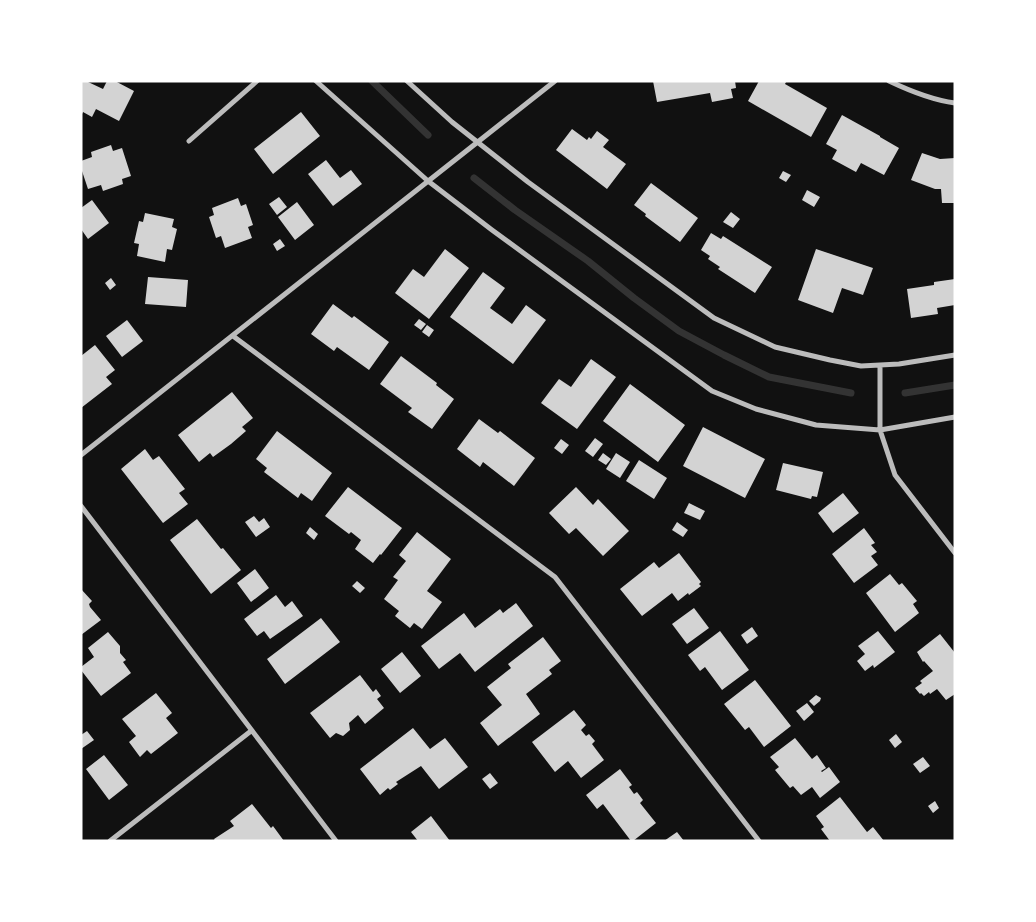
<svg xmlns="http://www.w3.org/2000/svg" width="1036" height="922" viewBox="0 0 1036 922" font-family="Karla,sans-serif">
<style>
.lines{fill:none;stroke-linecap:round;stroke-linejoin:round}
.stream{stroke:#333;stroke-width:7}
.building{fill:#d3d3d3}
.minor{stroke:#bcbcbc;stroke-width:5}
</style>
<rect width="100%" height="100%" fill="#111"/>
<g class="lines">
<path class="stream" d="M372,81L428,135
M474,178L515,210L588,261L634,298L679,331L724,355L769,377L851,393
M905,393L955,385"/>
</g>
<path class="building" d="M81,81H86L103,89L107,81H115L134,91L119,121L96,109L92,117L83,112L81,116Z
M653,81H735L736,88L731,89L733,98L712,102L710,93L657,102Z
M759,81H785L786,82L785,84L827,108L811,137L748,101Z
M301,112L320,136L273,174L254,149Z
M842,115L880,136V137L899,148L884,175L861,163L856,172L832,159L837,150L826,144Z
M572,129L587,140L589,137L591,139L597,131L609,140L603,147L626,164L607,189L556,150Z
M111,145L113,151L122,148L131,176L122,179L123,184L103,191L101,185L88,189L81,168V161L92,157L91,152Z
M922,153L940,159L955,158V203H942L941,189H935L911,180Z
M326,160L340,178L351,170L362,184L333,206L308,174Z
M783,171L791,175L786,182L779,178Z
M651,183L698,218L680,242L645,216L646,214L634,205Z
M807,190L820,197L814,207L802,200Z
M279,197L287,207L277,215L269,204Z
M238,198L241,206L246,204L253,225L248,227L252,238L225,248L221,236L216,238L209,217L214,215L212,208Z
M92,200L109,223L88,239L81,229V208Z
M297,202L314,225L295,240L278,217Z
M731,212L740,219L733,228L723,222Z
M145,213L174,219L172,227L177,229L172,250L167,249L165,262L137,256L139,244L134,243L139,221L143,222Z
M711,233L721,239L723,236L772,267L755,293L718,269L720,267L708,259L710,256L701,250Z
M280,239L285,246L277,251L273,244Z
M445,249L469,268L429,319L395,293L413,269L424,277Z
M816,249L873,268L863,295L842,288L833,313L798,300Z
M483,272L505,288L490,308L512,324L526,305L546,320L513,364L450,317Z
M148,277L188,280L186,307L145,304Z
M111,278L116,285L110,290L105,283Z
M955,279V305L937,308L938,314L911,318L907,289L934,285V282Z
M333,304L352,318L354,316L389,342L369,370L337,347L334,351L311,334Z
M419,319L426,324L421,330L414,325Z
M127,320L143,341L122,357L106,336Z
M427,325L434,330L429,337L422,332Z
M95,345L115,370L106,377L112,384L81,408V356Z
M401,356L437,383L436,385L454,399L432,429L408,412L412,408L380,384Z
M591,359L616,377L577,429L541,403L559,379L571,387Z
M630,384L685,425L658,462L603,421Z
M232,392L253,418L242,427L246,431L231,444L213,457L210,453L199,462L178,435Z
M479,419L498,433L500,431L535,458L514,486L483,462L480,467L457,449Z
M703,427L765,459L745,498L683,466Z
M277,431L332,473L312,501L301,493L298,498L264,472L267,468L256,459Z
M595,438L603,444L593,457L585,451Z
M561,439L569,445L562,454L554,448Z
M145,449L153,460L159,456L185,489L179,493L188,504L163,523L121,469Z
M603,453L611,459L606,465L598,460Z
M616,453L630,462L620,478L606,469Z
M639,460L667,478L654,499L626,481Z
M783,463L823,472L817,497L812,496L811,499L776,490Z
M348,487L402,528L381,555L380,554L373,563L355,549L361,540L351,532L349,534L325,516Z
M576,487L593,505L598,499L629,531L603,556L576,528L569,534L549,513Z
M843,493L859,513L833,533L818,513Z
M689,503L705,511L700,520L684,513Z
M254,516L259,522L264,518L270,527L256,537L245,522Z
M197,519L221,549L223,548L241,570L211,594L170,540Z
M677,522L688,530L683,537L672,530Z
M310,527L318,534L314,540L306,533Z
M864,528L875,543L871,545L877,552L871,556L878,565L854,583L832,554Z
M417,532L451,559L427,591L442,602L422,629L414,623L410,628L395,616L399,611L384,599L398,580L393,577L406,561L399,555Z
M679,553L701,582L699,584L701,586L689,595L688,593L678,601L672,593L642,616L620,589L654,562L659,568Z
M255,569L269,588L251,602L237,583Z
M890,574L899,585L902,583L917,601L913,604L919,613L895,632L866,593Z
M357,581L365,588L360,593L352,586Z
M81,589L92,601L89,604L90,607L101,620L81,635Z
M276,595L285,607L292,601L303,616L270,639L264,631L257,636L244,619Z
M516,603L533,626L475,672L460,653L439,669L421,646L464,613L475,628L500,609L503,613Z
M694,608L709,628L687,644L672,624Z
M321,618L340,642L285,684L267,659Z
M752,627L758,636L747,644L741,635Z
M720,631L749,670L722,690L705,667L700,671L688,655Z
M878,631L895,652L874,668L873,665L865,671L857,661L865,654L858,646Z
M108,632L120,646V653L126,660L123,662L131,673L101,696L81,670V667L94,657L88,648Z
M940,634L955,653V694L946,700L937,689L930,694L929,692L924,696L921,693L920,694L915,688L922,683L920,681L933,671L924,661L923,662L917,652Z
M543,637L561,661L549,670L552,674L526,694L540,714L498,746L480,723L502,705L487,687L511,668L508,664Z
M402,652L421,676L400,693L381,669Z
M360,675L373,692L376,689L381,696L377,699L384,708L365,724L358,715L349,723L350,730L343,736L336,733L330,738L310,713Z
M755,680L791,726L764,747L749,727L745,730L724,704Z
M156,693L172,713L166,718L178,733L151,754L147,750L140,757L129,742L136,736L122,719Z
M816,695L821,698L820,701L814,706L809,701Z
M807,703L814,712L804,721L796,711Z
M574,710L586,725L581,730L586,736L589,734L595,741L592,744L604,760L581,778L568,761L555,772L532,742Z
M413,728L430,749L445,738L468,767L439,789L421,766L396,782L398,784L390,790L388,788L380,795L360,769Z
M87,731L94,740L81,749V735Z
M896,734L902,742L895,748L889,740Z
M795,738L812,759L817,755L826,768L821,771L822,772L829,767L840,782L820,798L812,787L801,795L793,786L790,788L775,770L779,767L770,757Z
M104,755L128,785L109,800L86,769Z
M923,757L930,766L920,773L913,764Z
M620,769L632,785L629,787L634,794L637,792L643,800L640,803L656,823L633,841H631L603,804L597,809L586,795Z
M490,773L498,783L490,789L482,779Z
M840,797L867,832L873,827L884,841H830L821,829L824,827L816,816Z
M935,801L939,808L933,813L928,806Z
M252,804L271,828L273,826L284,841H215L214,839L234,826L230,821Z
M431,816L450,841H418L411,832Z
M677,832L684,841H664Z"/>
<g class="lines">
<path class="minor" d="M316,81L428,181L492,230L712,391L756,409L816,425L880,430L955,417
M407,81L452,122L528,182L714,318L775,347L830,360L861,366L899,364L955,355
M889,81C910,91 932,100 955,103
M189,141L257,81
M233,336L555,577L759,841
M880,366V430L895,475L955,553
M81,455L555,81
M81,506L336,841
M110,841L251,731"/>
</g>
<rect width="1036" height="922" fill="none" stroke="#ffffff" stroke-width="165"/>
</svg>
